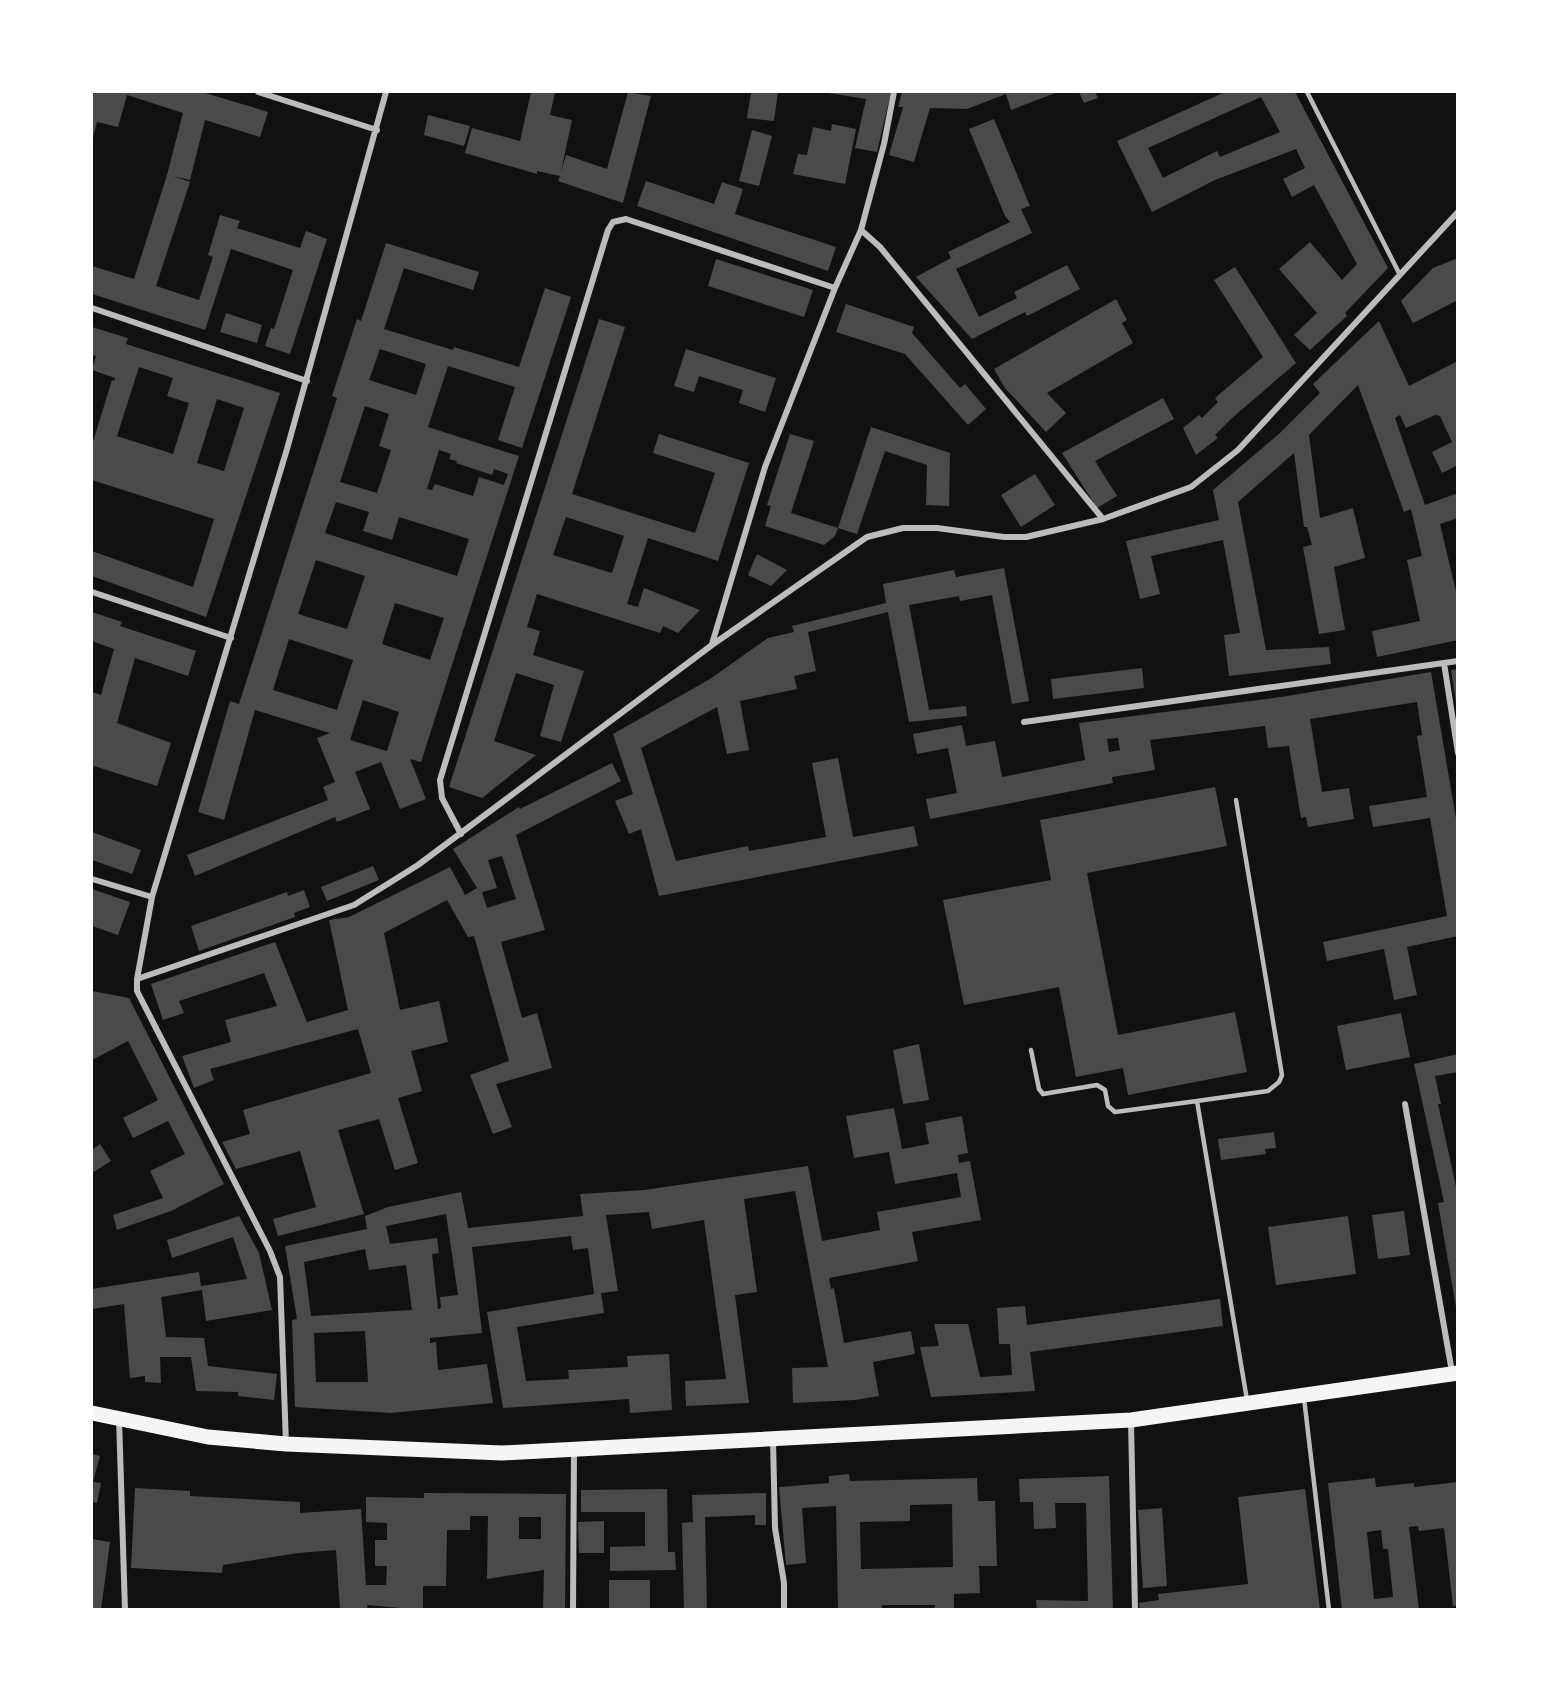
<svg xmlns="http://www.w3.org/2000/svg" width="1549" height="1701" viewBox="0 0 1549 1701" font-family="'Archivo Narrow',sans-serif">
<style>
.building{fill:#4a4a4a;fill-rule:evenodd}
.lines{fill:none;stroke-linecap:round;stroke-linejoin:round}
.service{stroke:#bcbcbc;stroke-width:4.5}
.minor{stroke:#bcbcbc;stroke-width:6}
.primary{stroke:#f5f5f5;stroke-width:15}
</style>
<rect width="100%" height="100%" fill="#111"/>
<path class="building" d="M92,92H202L268,112L260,137L205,120L190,180L173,176L190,182L156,286L199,300L213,257L208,255L220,215L240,221L237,228L300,248L306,231L327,239L290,354L265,346L271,328L274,329L293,270L231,249L205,330L92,294V266L134,279L167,175L183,113L127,95L118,127L97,122L92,141Z
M531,92H555L550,115L572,120L561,172L566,155L607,169L628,92L651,96L623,203L558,181L560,176L537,171V174L465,153L472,128L520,141Z
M751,92H778L774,121L747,118Z
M822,92H891L877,152L855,148L866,99Z
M902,92H1058L1011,110L1006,94L967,109L930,108L914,162L889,155L903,107H898Z
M1079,92H1095L1098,98L1084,103Z
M1225,92H1295L1388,268L1345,313L1347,316L1310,350L1294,335L1317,313L1279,269L1310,242L1342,280L1357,264L1314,185L1292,197L1283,179L1305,168L1296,149L1215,180L1152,212L1117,141ZM1261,97L1280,132L1220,157L1217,151L1163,178L1148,148Z
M428,115L470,126L464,146L424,135Z
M994,119L1030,206L1021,209L1032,233L956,269L979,317L1017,298L1014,292L1067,265L1080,289L1027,316L1025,312L972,339L916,277L951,258L948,252L1010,222L1005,216L969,129Z
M832,124L856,129L845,184L793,174L798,154L807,155L813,127L831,131Z
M752,130L772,136L759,186L739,181Z
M646,181L714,204L722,182L743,189L735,214L836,247L828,271L637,206Z
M386,243L479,272L473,290L404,268L384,329L453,350L454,347L519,367L545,288L571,297L522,448L498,440L515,387L448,366L428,427L519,456L421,762L410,759L426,799L400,809L381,762L355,772L370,809L337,822L335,817L195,876L187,855L328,800L323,787L335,782L317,738L330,733L255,710L224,820L198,812L230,701L239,704L337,398L332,396L357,319L361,321ZM380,349L426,364L416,395L369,380ZM365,406L389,414L379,446L391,450L377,493L340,482ZM439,450L451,454L449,459L457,461L456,463L492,475L494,469L508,474L504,485L479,477L473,496L435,484L432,490L427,489ZM336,502L369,512L363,531L392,540L399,517L469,539L457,576L325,533ZM316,560L365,576L347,629L298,614ZM395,603L444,618L430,660L382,644ZM289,639L353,660L337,710L273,690ZM363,700L399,712L387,751L350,740Z
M1458,258V300L1413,323L1401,301L1433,268Z
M716,259L813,290L804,317L708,286Z
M1235,267L1296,363L1232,418L1215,435L1218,438L1196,455L1183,428L1199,415L1202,418L1218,402L1215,398L1263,357L1214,280Z
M1116,299L1127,320L1122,323L1133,343L1047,393L1066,413L1046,432L1005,388L994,369Z
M846,304L914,327L912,333L960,388L965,384L986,409L968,425L905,354L836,332Z
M226,313L262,325L257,343L220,332Z
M599,319L625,327L572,494L695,533L715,473L653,453L659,434L749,463L718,561L648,538L627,604L638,607L644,588L700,610L678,633L663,626L660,633L537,594L527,627L540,631L533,655L584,671L561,742L540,736L554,685L516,673L494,741L536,755L482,798L449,787ZM566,517L624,536L612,573L553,555Z
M1379,321L1409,386L1458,361V465L1442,473L1432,452L1452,442L1440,416L1435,415L1406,428L1400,415L1395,418L1425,505L1458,493V518L1440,524L1458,600V640L1377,657L1372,631L1420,621L1407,560L1422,556L1411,509L1404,512L1358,385L1309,435L1320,518L1353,508L1365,558L1334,567L1345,630L1319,634L1303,547L1312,545L1307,527H1304L1294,453L1238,502L1266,650L1329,647L1331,664L1229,676L1224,635L1240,633L1223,540L1151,556L1160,594L1140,599L1126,541L1219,520L1213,490L1280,433L1320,393L1313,384Z
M92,327L128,338L126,344L280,393L206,617L92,576V551L193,587L214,519L92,480V445L112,380L114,381L115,378L92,370L96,356L92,355ZM139,367L173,378L167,396L189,403L173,454L117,436ZM217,399L244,408L224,471L197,463Z
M686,349L776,378L765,412L739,403L743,390L699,376L694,392L674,386Z
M1163,398L1174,419L1095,461L1117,496L1097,508L1062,453Z
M871,427L950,453L949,506L926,505L927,465L885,451L857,534L838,528Z
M790,434L814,441L791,513L838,528L835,536L824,545L765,526L771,506L767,505Z
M1035,474L1055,505L1021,527L1001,495Z
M757,554L787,570L771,586L748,575Z
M1004,568L1029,701L1012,704L992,595L960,601L959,596L909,605L929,710L966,706L967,716L909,722L888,612L808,632L816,671L794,676L797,689L740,701L749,750L727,754L717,707L641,748L676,861L748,846L749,851L826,837L812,763L838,758L853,837L914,826L918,846L659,896L641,829L629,834L615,801L633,794L613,734L710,679L768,638L794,632L792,626L886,603L883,584L954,570L956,577Z
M92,612L122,622L120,626L196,651L188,676L135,658L117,723L171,743L157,786L94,766L92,772V692L101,695L114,649L92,641Z
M1142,668L1144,688L1053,699L1051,679Z
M1458,669V703H1456L1451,670Z
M1431,672L1458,830V936L1407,947L1417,995L1394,1000L1384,949L1327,961L1323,942L1447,916L1430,818L1373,827L1369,806L1427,797L1417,736L1422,735L1417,702L1310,719L1322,792L1349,788L1354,819L1308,827L1306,817L1301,818L1289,746L1268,748L1265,726L1150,740L1155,770L1112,777L1113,783L930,819L926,799L957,793L948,748L917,754L913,734L962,725L966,746L995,741L1002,777L1085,760L1079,723L1281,697ZM1118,738L1120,750L1109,752L1107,739Z
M612,763L621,781L516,835L545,930L501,942L522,1018L537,1013L552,1068L496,1084L512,1127L493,1134L470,1075L509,1061L474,936L468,937L447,900L384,933L400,1010L439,1001L448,1042L411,1051L422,1091L398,1098L418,1163L395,1170L379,1119L338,1130L364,1214L278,1236L273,1219L316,1207L300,1151L236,1169L222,1142L250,1134L243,1110L371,1073L358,1029L210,1069L214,1080L194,1088L182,1056L231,1042L225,1020L277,1006L264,973L179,1001L184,1013L163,1020L151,984L275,942L307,1022L348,1010L329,920L349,917L450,867L465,895L477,888L453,849L519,807L520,809ZM502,856L516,899L487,908L482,892L497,888L488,860Z
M1215,787L1227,846L1087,873L1118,1035L1235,1012L1247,1072L1128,1095L1123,1068L1076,1077L1059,987L964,1005L943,900L1051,880L1040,820Z
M92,832L141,850L132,874L92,860Z
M373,866L379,880L327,901L321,887Z
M92,889L130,902L118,935L92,926Z
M304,890L310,907L294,913L295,917L199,951L191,926L287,892L288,896Z
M92,991L129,998L224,1184L171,1211L117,1230L113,1215L163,1198L150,1171L185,1154L168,1121L133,1138L123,1118L158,1100L128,1041L92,1060Z
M1401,1013L1410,1057L1346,1070L1337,1026Z
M919,1044L929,1100L903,1104L893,1050Z
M1458,1054V1072L1435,1076L1441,1104H1438L1458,1196L1456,1307L1438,1203L1444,1202L1414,1064Z
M894,1108L902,1149L929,1144L925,1123L962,1116L968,1153L958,1155L959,1163L970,1161L981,1220L912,1232L918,1261L829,1278L831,1289L834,1288L844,1343L911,1331L915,1354L873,1362L879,1396L855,1400L793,1403L792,1368L828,1367L795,1191L744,1199L757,1292L735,1295L749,1403L686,1406L685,1381L726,1379L704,1220L652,1229L649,1212L606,1215L618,1291L601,1293L604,1313L517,1327L526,1381L569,1379L568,1370L628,1367L627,1356L669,1354L672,1410L630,1413L629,1399L503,1408L487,1312L594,1294L588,1248L573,1250L571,1236L472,1247L482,1333L430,1338V1343L436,1342L438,1370L487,1364L493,1403L391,1413L295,1407L292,1320L297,1319L285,1246L367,1229L365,1216L388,1207L461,1192L468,1228L583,1216L580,1194L644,1190L808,1166L822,1241L880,1230L877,1212L961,1197L957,1173L895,1184L889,1152L854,1158L846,1116ZM446,1214L458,1295L440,1297L441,1308L438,1309L432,1254L439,1253L437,1238L390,1244L386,1226ZM365,1249L369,1270L406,1265L412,1310L311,1316L304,1262ZM365,1331L368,1382H316L314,1333Z
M1274,1132L1276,1148L1265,1149L1266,1154L1221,1160L1218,1139Z
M100,1144L111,1161L92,1173V1150Z
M1404,1211L1410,1255L1378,1259L1372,1215Z
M239,1216L259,1253L272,1310L206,1321L202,1290L161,1297L166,1337L204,1338L208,1366L277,1374L274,1400L238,1396V1392L196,1391L191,1357H160L161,1383L145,1382V1376L130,1378L124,1304L92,1309V1289L199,1272L201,1286L247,1279L233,1237L172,1258L167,1240Z
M1348,1216L1356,1274L1276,1285L1268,1227Z
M1220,1299L1223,1326L1030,1352L1035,1391L931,1397L920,1347L939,1346L934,1324H968L980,1377L1012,1375L1010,1344H999L997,1308L1025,1306L1027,1325Z
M92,1454L100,1456L93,1482L101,1483L97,1503L92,1502Z
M849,1474L850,1481L977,1478L978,1501H995L997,1566H979L980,1593L954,1594V1610H935V1605H882V1610H838L836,1506L802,1508L806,1563L786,1565L779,1487L829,1483V1476ZM952,1504L953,1567L861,1569L860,1522L910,1521V1505Z
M1109,1476L1113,1610H1037L1036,1600L1088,1601L1086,1503H1055L1056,1528L1034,1529L1033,1502H1020L1019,1479Z
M1375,1478L1376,1487L1414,1483V1487L1458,1482V1605L1453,1606L1444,1528L1419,1531L1418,1526L1409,1527L1419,1610H1342L1328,1483ZM1381,1530L1383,1549H1388L1393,1597L1374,1599L1367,1532Z
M135,1488L190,1491V1496L300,1502V1513L361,1509L366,1585H386L387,1566H375V1540H387V1523L366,1522V1497L424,1498V1493L566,1494L565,1610H543L544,1570L487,1579L488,1516H470V1530H447L446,1586H423V1610L367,1605L368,1610H340L336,1550L298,1553L223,1565L222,1573L131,1568ZM519,1517H541V1539H519Z
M667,1489L668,1552H675L676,1570L610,1571V1547L645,1546V1512H581V1490Z
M1305,1489L1320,1610H1140L1139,1603L1159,1600L1158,1594L1248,1584L1238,1497Z
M766,1493V1525H755V1515L705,1517L707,1610H684L682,1523L693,1522L692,1495Z
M1162,1508L1167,1586L1143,1588L1138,1510Z
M604,1521V1553H579L578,1522Z
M92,1539L110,1542L101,1610H92Z
M609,1580H650V1610H609Z"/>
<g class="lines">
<path class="service" d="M1307,92L1399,273
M1236,800L1282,1075L1279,1082L1268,1091L1197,1101L1247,1400
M1031,1050L1039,1089L1043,1094L1097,1085L1105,1090L1108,1106L1115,1112L1197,1101
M1304,1398L1329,1610"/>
<path class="minor" d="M258,92L377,130
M894,92L884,144L861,230L880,247L1103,519
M92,308L307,381
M92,592L231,638
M712,644L765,467L835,288L861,230
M1444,663L1458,753
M1024,722L1458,661
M461,834L442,798L440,780L608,230L613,222L626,219L835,288
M92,879L152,897
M137,979L354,905L418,865L712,645L867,537L903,528H937L1004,537H1026L1103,519L1191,487L1238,450L1458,212
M1405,1104L1452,1372
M119,1418L125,1610
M1131,1421L1135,1610
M773,1440L775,1528L784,1583V1610
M286,1444L280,1277L270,1251L137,991V979L152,897L287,449L386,92
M573,1610L574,1451"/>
<path class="primary" d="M92,1413L208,1437L286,1444L502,1453L1131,1420L1458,1373"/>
</g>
<rect width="1549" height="1701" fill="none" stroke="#ffffff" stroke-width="186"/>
</svg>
